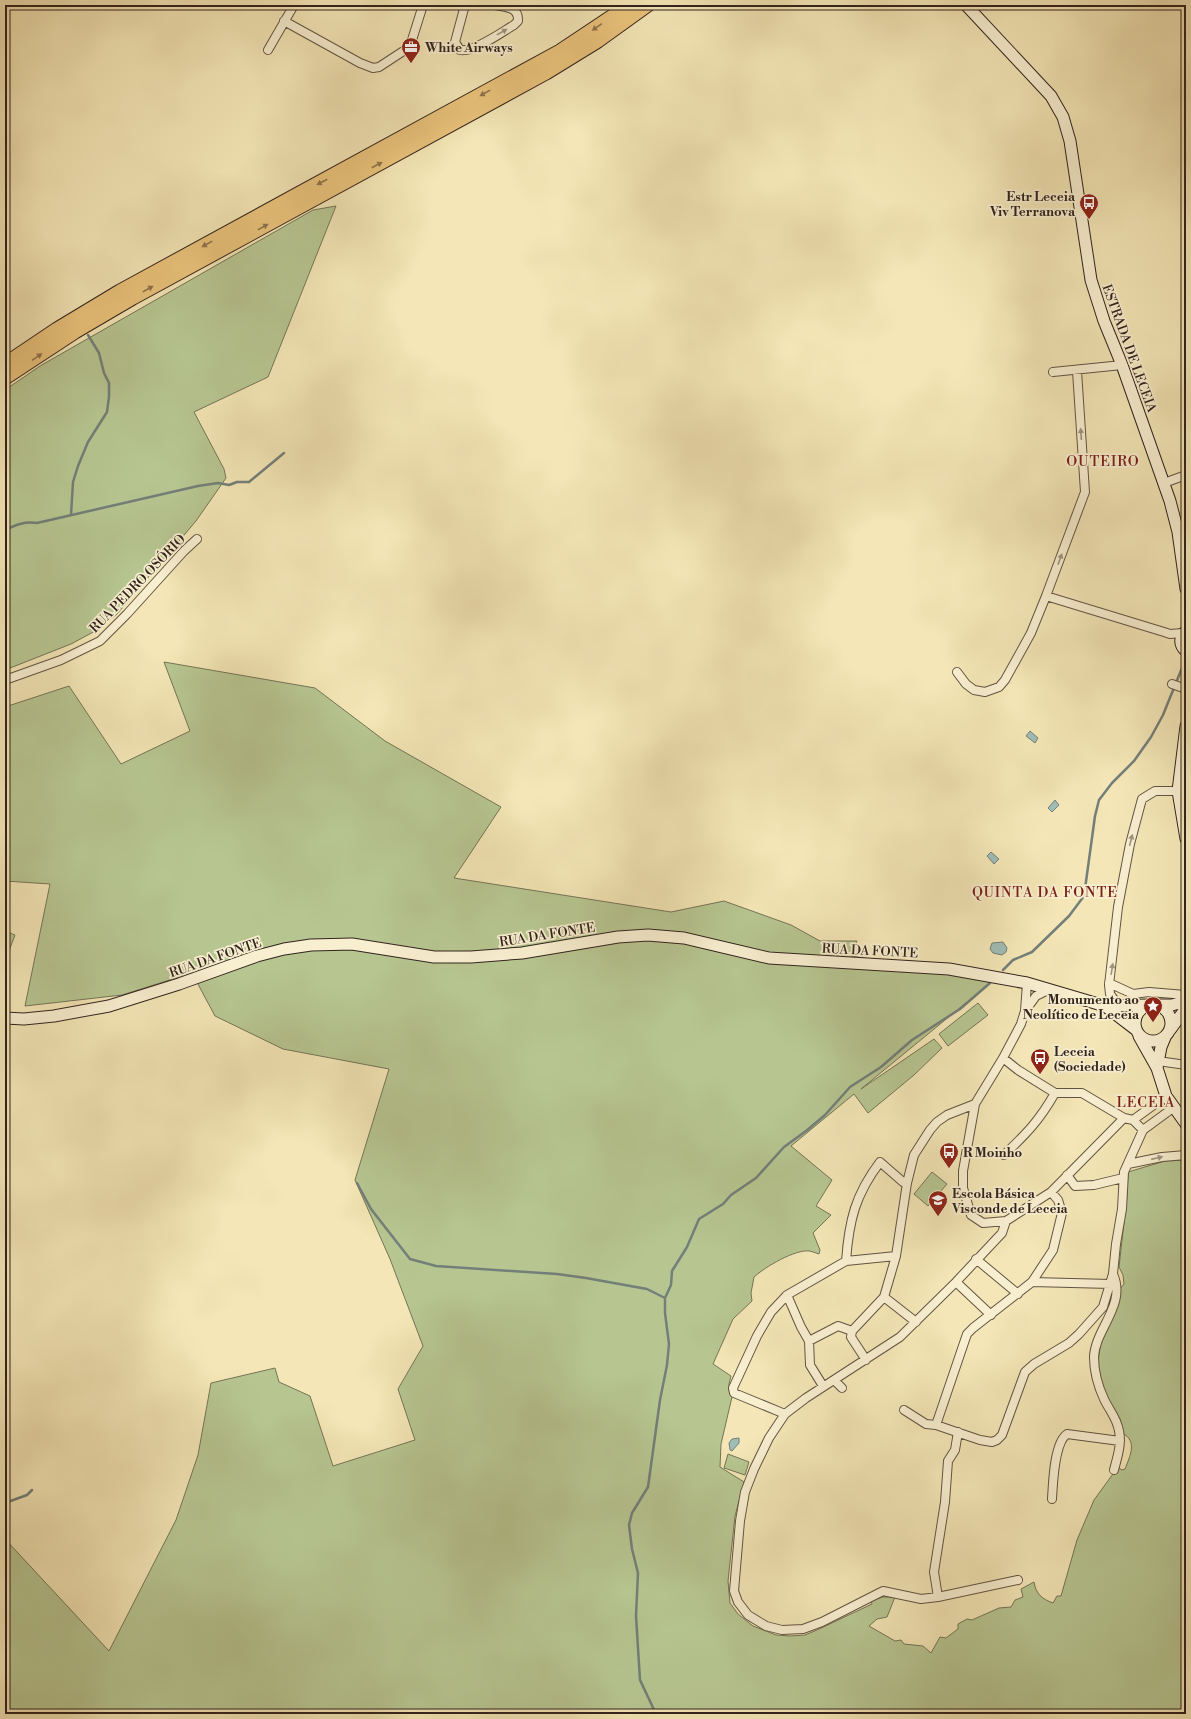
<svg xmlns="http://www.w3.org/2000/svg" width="1191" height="1719" viewBox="0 0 1191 1719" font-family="'Libre Bodoni',serif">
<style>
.green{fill:#b7c691;stroke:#747457}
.water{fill:#9fbdb7;stroke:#737f79}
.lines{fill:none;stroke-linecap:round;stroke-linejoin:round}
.stream{stroke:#737f79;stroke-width:2.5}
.street-casing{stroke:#625443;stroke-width:10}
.secondary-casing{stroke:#32231d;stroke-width:13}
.primary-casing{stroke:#32231d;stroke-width:15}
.street{stroke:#f8efd0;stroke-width:8}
.secondary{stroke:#f8efd0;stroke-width:11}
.primary{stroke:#eac37b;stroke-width:13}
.oneway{fill:#8e734c}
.oneway2{fill:#9f937f}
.labels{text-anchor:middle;stroke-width:3.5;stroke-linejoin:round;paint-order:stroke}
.poi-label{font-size:13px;font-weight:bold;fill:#32231d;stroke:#f8efd0;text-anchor:start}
.street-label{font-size:13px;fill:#32231d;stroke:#f8efd0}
.neighbourhood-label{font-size:14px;letter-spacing:1px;fill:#7a1f14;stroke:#f8efd0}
</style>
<rect width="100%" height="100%" fill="#f4e6b6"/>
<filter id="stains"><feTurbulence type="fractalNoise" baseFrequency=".005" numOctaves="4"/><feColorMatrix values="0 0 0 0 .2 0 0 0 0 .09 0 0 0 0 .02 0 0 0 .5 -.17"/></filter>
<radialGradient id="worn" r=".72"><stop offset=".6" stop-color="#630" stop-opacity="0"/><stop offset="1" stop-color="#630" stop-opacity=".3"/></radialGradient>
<path class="green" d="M336,206L268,377L194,412L224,469L226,478L196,521L117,614L97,630L71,644L5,670V390L40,366L313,210Z
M164,662L315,688L385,741L501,807L454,878L671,912L724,901L791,925L820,941H857L851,956L995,979L861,1089L934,1039L942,1048L914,1075L868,1113L854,1094L791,1146L832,1180L816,1206L831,1215L813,1233L820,1250L819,1254C816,1253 813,1252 810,1251C795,1249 765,1267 754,1277L751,1293L752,1301L733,1319L713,1364L731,1376C729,1384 727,1389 732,1397L721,1444L720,1467L744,1482L735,1516L728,1581L730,1603L738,1614L753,1626L766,1631L776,1635L790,1636L805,1635L817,1630L872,1604L871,1601L883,1597H895L887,1617L877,1619L869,1626L895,1641L901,1640L904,1644L923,1646L931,1653L940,1637L946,1638L958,1629V1624L967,1619L972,1620L999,1608L1011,1607L1015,1600L1023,1597L1021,1589L1034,1582C1036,1594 1042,1599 1053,1603L1057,1596H1061L1077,1540L1094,1500L1118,1467L1122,1470L1125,1469C1130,1456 1138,1441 1122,1433L1120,1419L1101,1387L1098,1362L1101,1340L1119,1290L1124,1284L1123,1275L1119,1267L1127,1196C1126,1188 1128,1180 1128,1172L1165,1161L1186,1160V1714H5V1539L109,1651L176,1520L198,1455L211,1383L275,1368L279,1382L310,1396L333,1466L415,1440L398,1389L423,1346L390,1259L355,1180L389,1069L283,1049L215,1016L192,973L122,995L25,1006L50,884L5,881V707L69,686L121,764L190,731Z
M5,931L15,935L5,961Z
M978,1003L988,1015L948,1046L939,1034Z
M932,1172L947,1184L928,1206L914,1194Z
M728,1454L749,1462L745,1475L724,1468Z"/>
<path class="water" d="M1030,731L1038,738L1035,743L1026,736Z
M1055,800L1059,805L1052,812L1048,808Z
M991,852L999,859L994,864L987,856Z
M1003,942L1007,948L1006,952L1002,955L993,953L990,949L992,943Z
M739,1438V1443L732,1451L730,1450L729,1443L732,1439Z"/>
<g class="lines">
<path class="stream" d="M1183,469L1186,457
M1182,484L1186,518
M71,515L73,482L78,466L88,442L107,412L109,397V383L104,373L99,353L88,335
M5,530C16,525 24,521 37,523L198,486L218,483L229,485L237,482H249L284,453
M1003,970L1013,960L1032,952L1069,916L1084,896L1095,816L1099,800L1112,783L1134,761L1151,737L1163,715L1182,668
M357,1183L371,1209L410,1259L436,1266L557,1274L586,1278L647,1289L665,1298
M5,1503L27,1495L32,1490
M656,1714L640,1680L636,1616L638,1573L632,1549L629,1525L632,1513L648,1487L660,1400L667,1365L669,1344L665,1313V1298L671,1285L672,1271L687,1247L699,1219L723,1204L731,1195L756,1178L784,1147L806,1131L825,1115L850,1087L881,1067L912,1040L960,1009L990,983"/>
<g class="street-casing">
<path id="street" d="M465,5L455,42L460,50C473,53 502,32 514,25L518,21C519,7 506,7 495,5
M284,21L360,63L373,68L379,67L405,50L412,40L423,5
M268,50L294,5
M1053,372L1122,365
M1164,483L1186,475
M1046,596L1164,632L1170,634L1183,633
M957,672L966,684L974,690L985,692L999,687L1005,680L1031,633L1046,596L1085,492L1077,371
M5,680L61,660L100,641L127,614L184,551L197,539
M1172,684L1186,689
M1109,983L1133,994L1149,992L1186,995
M1118,1005L1110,994L1109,985L1118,907L1130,844L1142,799L1155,791H1178
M1025,1011L1036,996L1050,989
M1003,1058L1018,1070L1055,1093
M1158,1061L1186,1065
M1055,1093H1082L1124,1118L1133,1120
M1133,1120L1143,1130L1173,1108
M1133,1120L1166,1096
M1004,1155C1027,1133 1039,1121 1055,1093
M1128,1164L1162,1157L1186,1155
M1067,1175L1075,1186L1094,1185L1123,1178
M1006,1221L983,1223L971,1215L963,1188V1171L975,1104L1003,1058L1021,1024L1025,1011L1027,983
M896,1256L907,1183L914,1155L930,1130L937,1122L947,1115L975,1104
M976,1259L1018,1294
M846,1261C849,1221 855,1195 880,1162L903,1182L907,1183
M1113,1274C1127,1305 1095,1329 1094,1357C1094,1371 1098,1386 1104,1399C1109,1410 1117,1418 1119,1431C1122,1444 1117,1458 1114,1470
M956,1282L991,1315
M1032,1282L1053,1250L1062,1213L1058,1200L1051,1192
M787,1295L801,1327L809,1341L810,1365L823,1386
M884,1297L916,1322
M852,1331L851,1337L866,1360
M809,1341L838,1326L852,1331
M834,1380L842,1388
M904,1410L926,1424L936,1425L980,1440L992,1442L997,1440L1002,1435L1025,1372L1034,1364L1069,1343L1079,1334L1103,1307L1113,1274L1116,1244L1122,1209L1124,1172L1143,1130
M785,1414L734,1393L733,1388L757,1336L771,1312L787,1295L846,1261L896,1256L884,1297L852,1331
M936,1425L967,1334L973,1328L1032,1282L1111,1284
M1052,1499C1053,1483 1054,1443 1067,1434L1120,1441
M1018,1580L938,1597L921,1599L883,1591L822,1622L803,1629L782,1630L766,1626L748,1615L738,1602L734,1591L740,1521L745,1492L754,1469L769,1438L785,1414L806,1398L900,1337L956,1282L1002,1233L1006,1221L1051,1192L1124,1118
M938,1597L934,1572L945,1502L948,1461L955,1450L958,1432"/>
</g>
<g class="secondary-casing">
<path id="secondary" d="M966,5L1051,96L1063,117L1070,141L1091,280L1104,321L1122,365L1170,501L1178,532L1186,589
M1186,631C1179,637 1179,645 1186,651
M1186,726L1178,791L1186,839
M1135 1023a18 18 0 1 1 36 0a18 18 0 1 1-36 0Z
M1158,1005H1172L1186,1001
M1105,1006L1135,1029
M5,1018L24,1019L54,1016L109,1006L179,984L257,956L284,949L311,945L352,944L434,957H471L522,953L618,937L648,935L684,938L769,958L949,969L1027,983L1105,1006L1147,1005
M1170,1030L1186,1008
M1139,1036L1157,1068L1166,1096L1186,1124
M1157,1068L1161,1047L1166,1035"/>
</g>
<g class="primary-casing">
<path id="primary" d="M5,364L57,329L120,291L560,51L629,5
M5,378L75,332L133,298L546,73L598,41L648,5"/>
</g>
<use href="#street" class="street"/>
<use href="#secondary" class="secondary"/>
<use href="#primary" class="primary"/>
</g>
<defs><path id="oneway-solid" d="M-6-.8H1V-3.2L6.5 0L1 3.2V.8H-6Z"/></defs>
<g class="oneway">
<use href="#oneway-solid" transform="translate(597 27) rotate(145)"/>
<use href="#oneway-solid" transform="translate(485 93) rotate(151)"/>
<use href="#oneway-solid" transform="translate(377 165) rotate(-28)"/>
<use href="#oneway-solid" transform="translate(322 182) rotate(152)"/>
<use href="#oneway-solid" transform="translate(263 227) rotate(-29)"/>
<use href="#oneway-solid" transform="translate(207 244) rotate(151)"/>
<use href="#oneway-solid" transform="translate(148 289) rotate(-29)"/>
<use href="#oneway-solid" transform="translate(37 357) rotate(-34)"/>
</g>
<g class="oneway2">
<use href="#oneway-solid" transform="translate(502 32) rotate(-29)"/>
<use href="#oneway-solid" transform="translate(1081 434) rotate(-94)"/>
<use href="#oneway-solid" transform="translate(1060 559) rotate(-70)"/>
<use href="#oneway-solid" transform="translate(1131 840) rotate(-76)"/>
<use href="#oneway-solid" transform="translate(1112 969) rotate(-81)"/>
<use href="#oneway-solid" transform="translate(1157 1158) rotate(-13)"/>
</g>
<defs>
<g id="office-pin" transform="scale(1)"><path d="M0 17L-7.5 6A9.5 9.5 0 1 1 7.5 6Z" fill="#8f2418" stroke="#f8efd0"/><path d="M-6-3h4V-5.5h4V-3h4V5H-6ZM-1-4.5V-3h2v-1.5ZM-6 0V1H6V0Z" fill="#fff"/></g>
<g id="bus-pin" transform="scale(1)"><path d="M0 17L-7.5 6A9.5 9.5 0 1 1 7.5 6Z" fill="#8f2418" stroke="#f8efd0"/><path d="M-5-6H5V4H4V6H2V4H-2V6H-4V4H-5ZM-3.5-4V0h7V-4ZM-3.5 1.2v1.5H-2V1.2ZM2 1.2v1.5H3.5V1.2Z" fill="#fff"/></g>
<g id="sight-pin" transform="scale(1)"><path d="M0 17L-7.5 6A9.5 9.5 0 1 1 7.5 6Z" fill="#8f2418" stroke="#f8efd0"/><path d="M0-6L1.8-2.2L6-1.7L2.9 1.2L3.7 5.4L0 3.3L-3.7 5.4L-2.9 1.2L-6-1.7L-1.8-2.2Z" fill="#fff"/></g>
<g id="school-pin" transform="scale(1)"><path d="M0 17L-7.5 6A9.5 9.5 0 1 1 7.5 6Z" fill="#8f2418" stroke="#f8efd0"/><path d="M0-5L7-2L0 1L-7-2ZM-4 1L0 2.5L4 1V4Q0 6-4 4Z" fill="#fff"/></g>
</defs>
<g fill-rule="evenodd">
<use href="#office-pin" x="411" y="47"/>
<use href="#bus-pin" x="1089" y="203"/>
<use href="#sight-pin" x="1153" y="1006"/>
<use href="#bus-pin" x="1040" y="1058"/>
<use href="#bus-pin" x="949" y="1152"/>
<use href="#school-pin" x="938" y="1200"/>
</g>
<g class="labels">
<g class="poi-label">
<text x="425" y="52">White Airways</text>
<text x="1075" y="201" text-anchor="end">Estr Leceia<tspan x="1075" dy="15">Viv Terranova</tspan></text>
<text x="1139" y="1004" text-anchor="end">Monumento ao<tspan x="1139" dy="15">Neolítico de Leceia</tspan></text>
<text x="1054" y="1056">Leceia<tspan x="1054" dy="15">(Sociedade)</tspan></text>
<text x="963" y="1157">R Moinho</text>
<text x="952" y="1198">Escola Básica<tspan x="952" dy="15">Visconde de Leceia</tspan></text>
</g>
<g class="street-label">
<text transform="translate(1130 348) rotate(70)" y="5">ESTRADA DE LECEIA</text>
<text transform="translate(137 583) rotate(-46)" y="5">RUA PEDRO OSÓRIO</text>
<text transform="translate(547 934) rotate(-9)" y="5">RUA DA FONTE</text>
<text transform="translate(870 950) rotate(3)" y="5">RUA DA FONTE</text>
<text transform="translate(215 957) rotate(-19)" y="5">RUA DA FONTE</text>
</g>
<g class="neighbourhood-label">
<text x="1103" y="466">OUTEIRO</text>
<text x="1045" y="897">QUINTA DA FONTE</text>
<text x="1146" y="1107">LECEIA</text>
</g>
</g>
<rect width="1191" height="1719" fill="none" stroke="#f4e6b6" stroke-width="20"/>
<rect x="6" y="6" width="1179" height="1707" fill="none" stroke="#32231d" stroke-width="2"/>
<rect x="10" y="10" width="1171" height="1699" fill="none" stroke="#32231d"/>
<rect width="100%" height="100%" filter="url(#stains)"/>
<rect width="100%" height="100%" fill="url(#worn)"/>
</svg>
